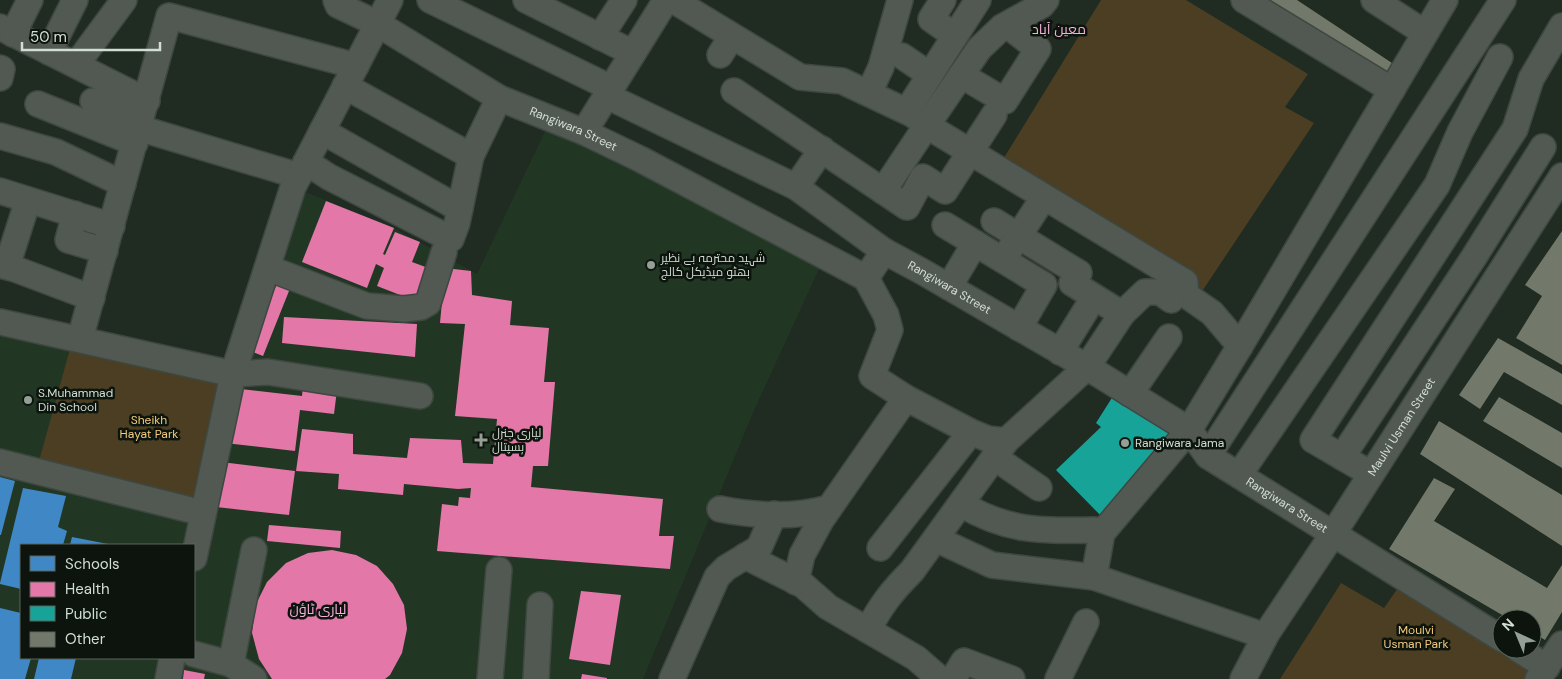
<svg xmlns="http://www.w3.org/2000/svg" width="1562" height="679" viewBox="0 0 1562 679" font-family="'DM Sans',Cairo,sans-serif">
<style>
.built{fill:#213724;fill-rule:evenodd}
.green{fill:#4b3e23}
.schools{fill:#3f88c5}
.health{fill:#e377a8}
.public{fill:#17a398}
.building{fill:#72796a}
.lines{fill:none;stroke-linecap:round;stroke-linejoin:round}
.minor-casing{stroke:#3e4740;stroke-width:28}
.minor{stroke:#515952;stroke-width:25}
.poi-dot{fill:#949f95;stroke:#0c140d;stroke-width:2}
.labels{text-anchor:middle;stroke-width:5;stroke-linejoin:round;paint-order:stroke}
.street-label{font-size:12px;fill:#d2ded3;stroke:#0c140d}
.poi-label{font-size:12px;fill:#d2ded3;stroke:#0c140d;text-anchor:start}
.park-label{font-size:12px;fill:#f4ca7c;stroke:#0c140d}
.neighbourhood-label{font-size:14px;fill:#f7b0dc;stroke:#0c140d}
</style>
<rect width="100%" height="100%" fill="#202b22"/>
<path class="built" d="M551,119L825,256L752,415L643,679H0V322L73,338L203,513L293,187L394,228L477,274ZM21,545H194V658H21Z"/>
<path class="green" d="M1101,0H1186L1308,74L1285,107L1314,123L1203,290L997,169Z
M73,338L233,374L203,513L36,472Z
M1404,579L1518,649L1538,679H1280L1341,583L1384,608Z"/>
<path class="schools" d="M0,477L15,481L1,535H0Z
M23,488L66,496L58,527L67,531L63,545H21V589L0,584V583Z
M72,537L108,544V545H70Z
M0,608L21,613V658H31L25,679H0Z
M39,658H76L71,679H34Z"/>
<path class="health" d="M326,201L394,228L383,254L385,255L395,232L420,242L412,262L431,269L418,302L377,286L384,268L376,264L367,288L302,262Z
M445,268L471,271L472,295L512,301L510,325L549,328L544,382H555L548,466H533L531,487L663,499L659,536H674L670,569L437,551L442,504L458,506L459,497L470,498L471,488L458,489L404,484L403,495L338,489L339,474L296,471L302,429L353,434V454L407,458L410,438L461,440L463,463L493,464L497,419L455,416L465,324L440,323Z
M278,281L291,286L263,356L250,351Z
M284,317L417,324L415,357L282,343Z
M303,386L337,390L334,414L300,410L295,451L225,443L232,388L302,396Z
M221,462L295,471L289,515L216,507Z
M269,525L341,531L340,548L267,541Z
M332,550L356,555L377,566L393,584L404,605L407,629L402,653L390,675L385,679H272L259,659L252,633L255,606L267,582L286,563L308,553Z
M581,591L621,595L610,665L569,659Z
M184,670L205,674L204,679H183Z
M582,674L607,678V679H581Z"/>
<path class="public" d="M1115,393L1176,430L1103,518L1056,470L1101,427L1096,423Z"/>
<path class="building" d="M1250,0H1297L1395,65L1386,78Z
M1562,231V365L1516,338L1542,296L1525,285Z
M1498,338L1562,374V405L1504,372L1480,409L1459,395Z
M1499,397L1562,433V468L1483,421Z
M1439,421L1562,495V546L1420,454Z
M1434,478L1455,489L1434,521L1547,588L1562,565V612L1545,640L1532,632V619H1509L1389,549Z"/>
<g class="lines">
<g class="minor-casing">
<g id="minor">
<path id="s1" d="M336,0L338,5L378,24L499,98L584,132L640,159L866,278L884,251L923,272L1087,367L1189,430L1208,456L1502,639"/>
<path d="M430,0L611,88"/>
<path d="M526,0L633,53"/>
<path d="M673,0L800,77L842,81L912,114L939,133L1185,282L1186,295L1212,313L1240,346"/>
<path d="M943,0L931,19L955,36"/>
<path d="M1244,0L1392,90"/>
<path d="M1374,0L1425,33"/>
<path d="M0,27L147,101"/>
<path d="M13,34L30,0"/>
<path d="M600,37L624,0"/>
<path d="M49,52L75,0"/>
<path d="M720,55L732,36"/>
<path d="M902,56L930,75"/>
<path d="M76,65L124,0"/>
<path d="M0,68L2,69L0,78"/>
<path d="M961,75L1005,101L1038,49L1007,25"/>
<path d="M345,86L471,156"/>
<path d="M734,91L907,207L923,177L945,191L994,115"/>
<path d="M869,93L881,67L900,0"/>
<path d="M607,96L796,187L884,251"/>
<path d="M93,101L141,121"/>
<path d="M38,104L135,143"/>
<path d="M907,111L978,0"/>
<path d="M139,128L299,176"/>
<path d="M322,131L460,209"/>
<path d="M584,132L666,0"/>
<path d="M0,136L56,152L123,184"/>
<path d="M306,162L329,177L451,239L457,223L471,156L499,98"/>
<path d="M796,187L822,149"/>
<path d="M0,191L112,226"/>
<path d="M883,191L927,125L979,49L1002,27L1042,5L1046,0"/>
<path d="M75,214L68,240L105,251"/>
<path d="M994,221L1079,273L1072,283L1122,314"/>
<path d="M945,225L1044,285L1019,328"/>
<path d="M1010,249L1044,197"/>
<path d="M0,265L15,269L92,298"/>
<path d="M7,266L28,200"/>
<path d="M268,268L367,306L404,309L421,307L428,303L444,252"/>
<path d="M866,278L886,315L890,330L872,376L906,398L971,432L988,439L1006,441L1087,367L1122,314L1145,292H1160L1171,300"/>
<path d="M949,287L975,243"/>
<path d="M0,322L233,374L268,372L420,396"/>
<path d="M80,339L169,16L356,66"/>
<path d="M1060,352L1094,297"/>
<path d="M1130,394L1169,337"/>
<path d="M1208,456L1503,0"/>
<path d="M994,457L1039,488"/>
<path d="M1342,457L1474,257L1543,147"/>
<path d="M0,462L203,513"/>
<path d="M1371,474L1313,440L1515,129L1531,79L1562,26"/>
<path d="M1239,475L1437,185L1460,132L1500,57"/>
<path d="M961,504C1008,532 1042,531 1095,530L1102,533"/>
<path d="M720,509C756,516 794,518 829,508"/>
<path d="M936,539L992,565L1094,577L1265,636"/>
<path d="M880,548L971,432"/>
<path d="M745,556L803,585L828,607L916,658L940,679"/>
<path d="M194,558L233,374L293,187L390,0"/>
<path d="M1094,577L1102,533L1189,430L1240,346L1445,0"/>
<path d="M796,582L802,555L821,520L906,398"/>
<path d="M868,630C881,605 892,591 912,571L1006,441"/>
<path d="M1518,649L1547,667"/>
<path d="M194,654L231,664L254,679"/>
<path d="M231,664L254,550"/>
<path d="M168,679L172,658"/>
<path d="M490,679L499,570"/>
<path d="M536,679L540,605"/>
<path d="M672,679L717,577L726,568L759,548L774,514"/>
<path d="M953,679L964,661L1012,679"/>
<path d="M1058,679L1086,622"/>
<path id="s2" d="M1243,679L1267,633L1333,534L1562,176"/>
<path d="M1538,679L1562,644"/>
</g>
</g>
<use href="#minor" class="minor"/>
</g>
<g class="poi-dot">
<circle cx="651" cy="265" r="5"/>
<circle cx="28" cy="400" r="5"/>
<path d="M478.5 432.5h5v5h5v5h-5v5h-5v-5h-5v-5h5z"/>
<circle cx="1125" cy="443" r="5"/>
</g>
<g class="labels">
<g class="street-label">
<text dy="4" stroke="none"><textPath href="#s1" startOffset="272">Rangiwara Street</textPath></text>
<text dy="4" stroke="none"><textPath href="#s1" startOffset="708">Rangiwara Street</textPath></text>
<text dy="4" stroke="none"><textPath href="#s2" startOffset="298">Maulvi Usman Street</textPath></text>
<text dy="4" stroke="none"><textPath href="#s1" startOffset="1112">Rangiwara Street</textPath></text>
</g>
<g class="poi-label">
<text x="661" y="262">شہید محترمہ بے نظیر<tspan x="661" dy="14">بھٹو میڈیکل کالج</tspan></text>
<text x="38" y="397">S.Muhammad<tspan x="38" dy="14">Din School</tspan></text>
<text x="492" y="437">لیاری جنرل<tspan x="492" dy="14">ہسپتال</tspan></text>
<text x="1135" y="447">Rangiwara Jama</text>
</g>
<g class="park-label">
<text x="149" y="424">Sheikh<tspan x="149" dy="14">Hayat Park</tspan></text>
<text x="1416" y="634">Moulvi<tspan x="1416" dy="14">Usman Park</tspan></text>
</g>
<g class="neighbourhood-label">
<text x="1059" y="34">معین آباد</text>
<text x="318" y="614">لیاری ٹاؤن</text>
</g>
</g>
<rect x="20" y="544" width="175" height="115" fill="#0c140d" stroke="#5b655c"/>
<rect x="30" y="556" width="25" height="15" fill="#3f88c5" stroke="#5b655c"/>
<text x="65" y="569" font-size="15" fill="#d2ded3">Schools</text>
<rect x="30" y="582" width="25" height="15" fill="#e377a8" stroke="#5b655c"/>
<text x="65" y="594" font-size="15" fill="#d2ded3">Health</text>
<rect x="30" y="606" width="25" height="15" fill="#17a398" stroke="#5b655c"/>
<text x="65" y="619" font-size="15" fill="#d2ded3">Public</text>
<rect x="30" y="632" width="25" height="15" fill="#72796a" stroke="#5b655c"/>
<text x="65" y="644" font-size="15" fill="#d2ded3">Other</text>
<g transform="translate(1517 634) rotate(316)"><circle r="24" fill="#0c140d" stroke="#5b655c"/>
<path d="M0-4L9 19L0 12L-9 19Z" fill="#949f95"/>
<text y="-8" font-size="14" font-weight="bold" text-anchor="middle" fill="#d2ded3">N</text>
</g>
<path d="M22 42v8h138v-8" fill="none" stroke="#d2ded3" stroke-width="2.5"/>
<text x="30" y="42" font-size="15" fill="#d2ded3" stroke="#0c140d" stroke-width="4" paint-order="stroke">50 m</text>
</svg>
